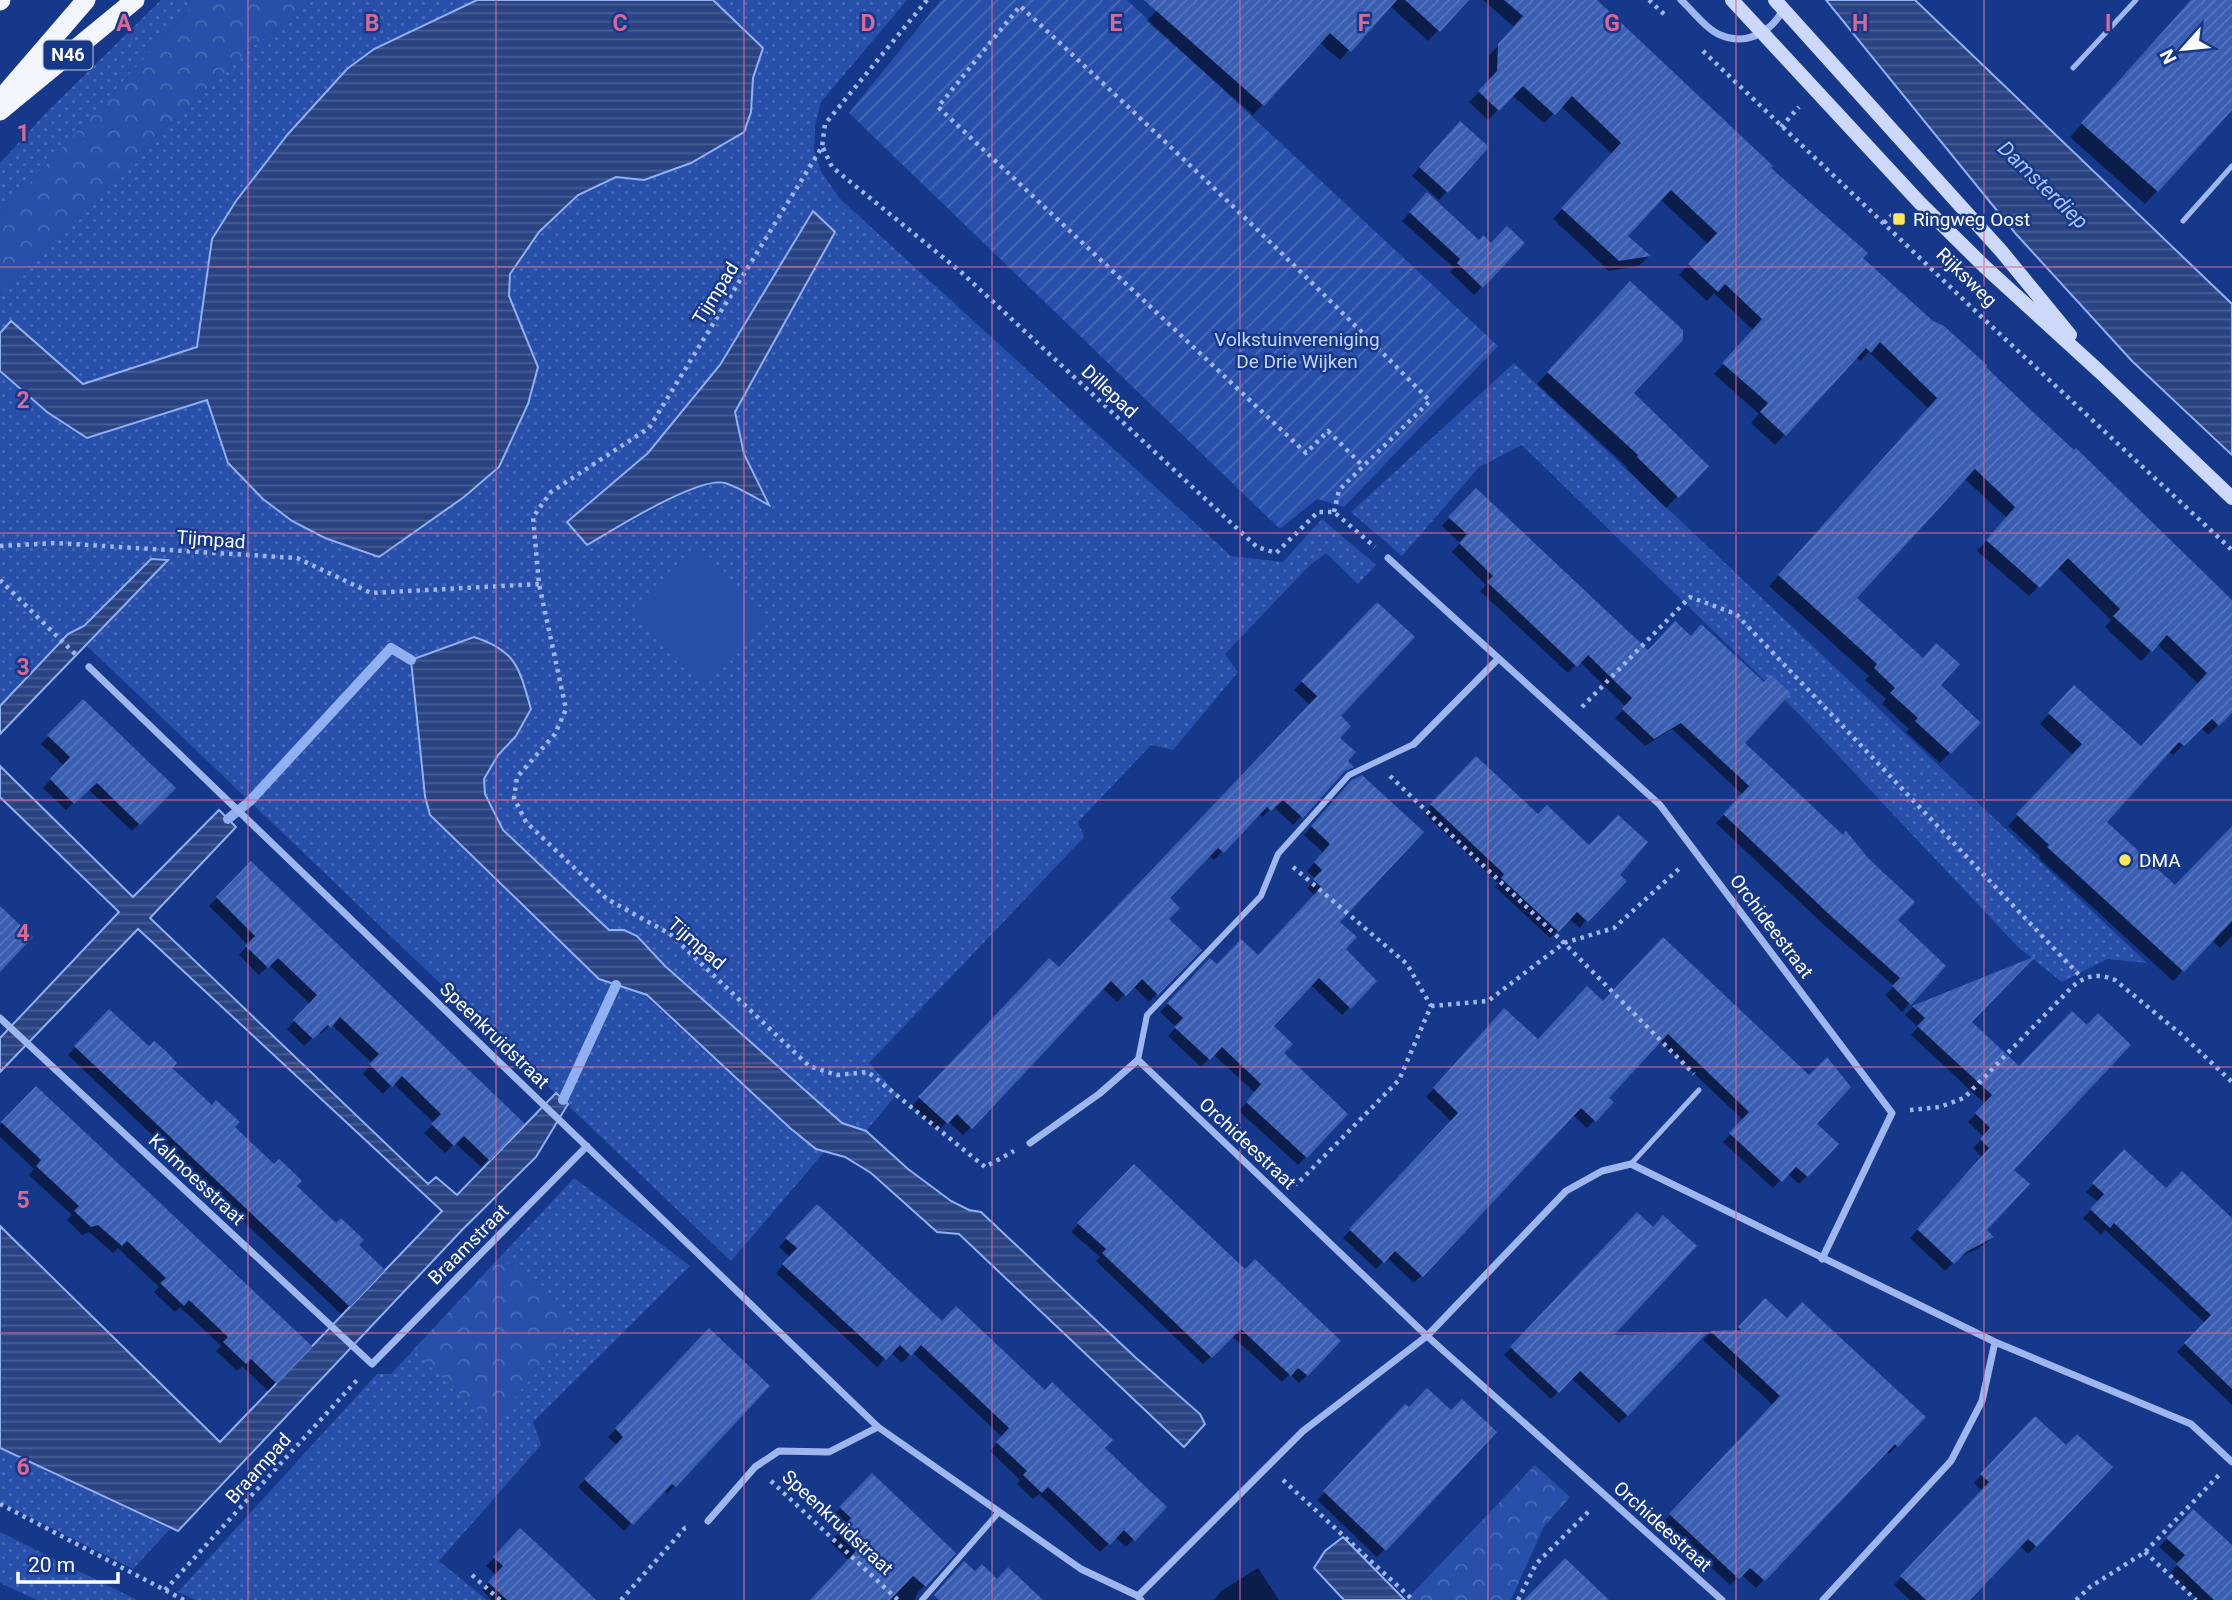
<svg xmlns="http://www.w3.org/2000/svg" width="2232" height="1600" viewBox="0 0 2232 1600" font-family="Roboto,sans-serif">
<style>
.grass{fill:url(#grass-dots);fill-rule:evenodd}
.forest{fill:url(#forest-crowns)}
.garden{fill:url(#garden-furrows)}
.pitch{fill:#2850aa}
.water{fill:url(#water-rules);stroke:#91b0f2;stroke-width:2}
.shadow{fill:#0007}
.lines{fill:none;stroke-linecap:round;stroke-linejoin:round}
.stream{stroke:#91b0f2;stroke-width:10}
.building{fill:url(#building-hatch)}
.path{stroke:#9fb7ef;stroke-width:4.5;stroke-dasharray:3.5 5;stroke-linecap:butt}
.service{stroke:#9fb7ef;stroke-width:5}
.pedestrian{stroke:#9fb7ef;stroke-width:6}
.minor{stroke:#9fb7ef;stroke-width:7}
.secondary{stroke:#ccd9fb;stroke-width:14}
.trunk{stroke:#f3f6ff;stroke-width:19}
.grid{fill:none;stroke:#d76994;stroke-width:2;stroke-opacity:0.55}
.poi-dot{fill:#ffe85d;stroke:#16388b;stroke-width:2.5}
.labels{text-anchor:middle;stroke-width:5;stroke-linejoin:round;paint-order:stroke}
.shield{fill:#16388b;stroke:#b9c3dc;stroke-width:2}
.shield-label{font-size:18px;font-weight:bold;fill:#fff}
.poi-label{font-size:19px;fill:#fff;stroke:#16388b;text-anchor:start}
.street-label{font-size:19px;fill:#fff;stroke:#16388b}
.park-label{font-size:19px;fill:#c5d5fb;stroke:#16388b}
.water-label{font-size:21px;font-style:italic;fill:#aac2f6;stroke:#16388b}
.grid-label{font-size:23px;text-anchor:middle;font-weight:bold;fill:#d76994;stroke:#16388b;stroke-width:5;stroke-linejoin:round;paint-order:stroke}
</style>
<defs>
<pattern id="grass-dots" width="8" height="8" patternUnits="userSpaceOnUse" patternTransform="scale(1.75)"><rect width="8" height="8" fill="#2850aa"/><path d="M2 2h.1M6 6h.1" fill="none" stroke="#486ab7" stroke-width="1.8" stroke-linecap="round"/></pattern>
<pattern id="forest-crowns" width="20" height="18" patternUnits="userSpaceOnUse" patternTransform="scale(1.75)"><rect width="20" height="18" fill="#2850aa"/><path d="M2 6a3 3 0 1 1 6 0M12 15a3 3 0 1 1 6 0" fill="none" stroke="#486ab7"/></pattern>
<pattern id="garden-furrows" width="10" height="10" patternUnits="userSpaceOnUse" patternTransform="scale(1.75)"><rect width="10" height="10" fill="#2850aa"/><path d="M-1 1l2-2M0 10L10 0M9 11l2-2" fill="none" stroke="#486ab7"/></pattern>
<pattern id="water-rules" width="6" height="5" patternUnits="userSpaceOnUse" patternTransform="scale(1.75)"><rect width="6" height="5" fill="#2a4382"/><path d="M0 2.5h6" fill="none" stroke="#4a5f95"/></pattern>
<pattern id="building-hatch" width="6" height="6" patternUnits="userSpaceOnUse" patternTransform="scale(1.75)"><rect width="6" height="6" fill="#3a5eb2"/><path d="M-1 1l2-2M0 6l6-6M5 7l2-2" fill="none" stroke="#5876be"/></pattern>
</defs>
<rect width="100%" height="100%" fill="#16388b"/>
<path class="grass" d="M161,0H198L0,215V163L45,114Z
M313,0H477L374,49L347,69L288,134L236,201L212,239L197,347L83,384L12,321L0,333V295L2,293L152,140L255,45Z
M713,0H907L821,102L815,126L814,150L821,171L839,198L1231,556L1283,562L1322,519L1376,565L1358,584L1326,553L1309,566L1225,654L1238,672L1173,750L1151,745L1078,822L1084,837L869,1063L897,1094L866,1131L842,1123L665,966L637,936L624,930H609L503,830L485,794L484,780L498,755L516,736L425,796L790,1128L816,1149L825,1151L731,1261L87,646L167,561L84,626L68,634L0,706V371L47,412L87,438L207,400L229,463L538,367L509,296L510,274L539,232L578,195L616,177L644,180L691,163L744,132L751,112L753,78L763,48ZM835,232L735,412L744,454L768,504L723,482L696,486L587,545L567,522L648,453L720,365Z
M1514,363L2147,963L2107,959L2062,982L2018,947L1800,715L1522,445L1479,467L1402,556L1351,512Z
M574,1178L690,1266L533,1422L541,1445L439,1561L487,1600H196L178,1592L377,1374H391Z
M0,1448L170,1529L133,1569L0,1502Z
M0,1532L137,1600H37L0,1583Z"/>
<path class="forest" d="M198,0H313L255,45L152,140L0,295V215Z
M501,1256L576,1328L492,1423L413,1350Z
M1535,1465L1570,1497L1543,1528L1511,1600H1406Z"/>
<path class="garden" d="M941,0H1127L1498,346L1344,507L1317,499L1280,529L849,113Z"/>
<path class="pitch" d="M700,549L770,619L704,686L634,616Z"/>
<path class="water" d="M477,0H713L763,48L753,78L751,112L744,132L691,163L644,180L616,177L578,195L539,232L510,274L509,296L538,367L528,404L499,467L464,497L379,557L325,538L292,521L263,499L228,463L207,400L87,438L47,412L0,371V333L11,321L83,384L197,347L212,239L236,201L288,134L347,69L374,49Z
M1826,0H1915L2232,304V455L2132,361L2016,234Z
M813,211L835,232L735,412L744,454L769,505C755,498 739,487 725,483C698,476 613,530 587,545L567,522L648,453L720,365Z
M151,559L168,560L0,734V706L68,634L84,626Z
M474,637C517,651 519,668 531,709L516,736L498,755L484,779L485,794L503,830L609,930H624L637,936L665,966L842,1123L866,1131L908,1169L951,1201L969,1210L981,1212L1135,1357L1200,1414L1205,1424L1184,1447L959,1234L937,1232L871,1173L845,1157L816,1149L790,1128L647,995L599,979L430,815L425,796L411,660Z
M0,766L133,897L219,810L236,827L150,918L428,1184L436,1177L457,1195L556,1093L568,1104L536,1157L463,1229L178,1531L0,1448V1226L220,1442L442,1211L138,929L0,1072V1038L119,912L0,797Z
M1343,1537L1405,1600H1344L1314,1568L1325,1551Z"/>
<path class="shadow" d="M1166,0H1467L1428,41L1390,6L1340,60L1319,42L1253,115L1147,21Z
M1483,0H1592L1861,258L1983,367L2232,603V711L2208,735L2200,727L2173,755L2168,751L2104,822L2175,888L2232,826V936L2220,948L2212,940L2173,981L2039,858L2040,856L2008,826L2073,755L2040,724L2064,697L2140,748L2198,684L2157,644L2141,661L2105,627L2111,620L2057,567L2029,596L1977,551L2007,518L1964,478L1855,598L1938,685L1978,723L1940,763L1906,732L1909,729L1882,704L1886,699L1865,680L1869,676L1769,586L1929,409L1869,352L1860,361L1856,357L1775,445L1751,423L1759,414L1714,374L1753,330L1714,293L1707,301L1679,275L1708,244L1660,199L1626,236L1649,256L1639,266L1609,271L1553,219L1612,154L1561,106L1544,123L1512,95L1488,120L1469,102L1488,83L1489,56L1514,27Z
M2193,0H2232V106L2145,204L2070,137Z
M1452,131L1487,147L1439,200L1412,176Z
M1427,195L1479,242L1491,245L1523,243L1474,295L1450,272L1454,268L1402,221Z
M1618,295L1632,393L1707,466L1666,508L1627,469L1628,468L1537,384Z
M1476,490L1743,743L1896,920L1943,966L1902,1012L1885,995L1894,986L1824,925L1716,823L1743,795L1672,729L1645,746L1615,718L1626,707L1579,661L1568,673L1480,591L1486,585L1452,552L1460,543L1442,526Z
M1377,604L1338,717V738L1345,761L1351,767L1336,778L1293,825L1273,806L1262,817L1258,814L1214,860L1209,855L1167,898V920L1199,950L1149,1002L1133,986L1117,1002L1102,988L963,1135L948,1121L938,1131L912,1106L1049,960L1059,970L1310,705L1294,690Z
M83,701L173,788L132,831L88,789L66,810L43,788L64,766L41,744Z
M1476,758L1538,817L1618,875L1580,928L1569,919L1550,938L1495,887L1498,883L1424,813Z
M1345,790L1338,922L1343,949L1375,982L1342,1015L1310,984L1272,1026L1282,1053L1346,1114L1298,1165L1239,1111L1255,1093L1213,1054L1201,1067L1168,1036L1176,1027L1160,1012L1210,960L1217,967L1258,957L1315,896L1307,888L1316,879L1307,871L1324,853L1304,835Z
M251,863L523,1124L481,1167L455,1143L445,1153L424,1133L434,1123L393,1083L383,1094L363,1074L372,1063L331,1024L321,1034L319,1032L304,1046L287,1029L310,1004L269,965L259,975L239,955L248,945L209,906Z
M1663,940L1815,1124L1837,1144L1799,1184L1787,1173L1773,1188L1723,1142L1743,1120L1659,1040L1606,1098L1611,1102L1587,1128L1573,1115L1414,1283L1387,1258L1376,1269L1343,1238L1452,1122L1426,1097L1497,1018L1537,1041L1603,1003Z
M2029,961L1970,1022L2019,1069L2012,1170L1984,1230L1992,1237L1984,1245L1957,1259L1945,1271L1910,1238L1982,1157L1973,1148L1984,1137L1968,1122L1985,1104L1911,1035L1918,1027L1905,1015L1913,1007Z
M109,1011L383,1270L341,1314L68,1055Z
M36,1088L310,1347L268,1391L242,1366L237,1371L216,1351L221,1346L180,1307L175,1312L154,1292L159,1287L118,1248L113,1253L89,1232L82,1235L67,1220L72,1215L29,1175L34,1169L0,1137V1125Z
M2124,1152L2166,1190L2232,1221V1405L2177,1352L2205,1323L2105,1230L2101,1235L2083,1218L2098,1202L2086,1192Z
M1134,1166L1245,1271L1339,1341L1299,1383L1290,1374L1282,1382L1232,1336L1203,1364L1096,1261L1100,1257L1071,1232Z
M817,1206L941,1323L1102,1448L1165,1507L1126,1547L1115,1537L1100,1552L1039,1494L1033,1499L1017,1484L1020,1480L990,1451L1002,1437L912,1352L902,1363L891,1352L877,1367L776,1273L790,1257L779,1247Z
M1637,1214L1610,1337L1704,1333L1619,1423L1571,1378L1551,1399L1504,1355Z
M1765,1301L1786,1320L1924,1418L1889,1454L1886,1451L1756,1588L1741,1574L1730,1585L1663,1523L1773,1405L1703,1340L1710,1333L1735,1332Z
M709,1331L768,1386L674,1486L667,1494L663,1490L624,1531L578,1487L617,1445L608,1437Z
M1406,1406L1409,1409L1451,1412L1495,1432L1377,1557L1317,1500Z
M2035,1418L2066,1447L2110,1468L2028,1554L2020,1546L1968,1600H1910L1894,1585L1982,1491L1974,1483Z
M872,1475L953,1553L916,1595L915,1600H811L849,1560L830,1542L844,1527L833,1516Z
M2193,1511L2232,1547V1600H2198L2170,1573L2178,1564L2159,1547Z
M520,1531L594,1600H492L482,1590L496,1575L486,1566Z
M1258,1568L1279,1600H1214L1221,1591Z"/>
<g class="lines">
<path class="stream" d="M228,819L250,801L391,648L411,660
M563,1100L616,985"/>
</g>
<path class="building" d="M1144,0H1397L1351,52L1330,33L1264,106Z
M1405,0H1469L1440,32Z
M1504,0H1597L1773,166L1771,168L1868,253L1863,258L1933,321L1944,326L1987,365L1986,367L2033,412L2074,450L2076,448L2232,600V713L2219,726L2212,719L2184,746L2179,742L2107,822L2175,885L2232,826V921L2184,972L2047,847L2049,845L2016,814L2082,744L2048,713L2074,685L2141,746L2207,673L2167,635L2152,652L2113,616L2120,609L2068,558L2040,588L1986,540L2015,507L1975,469L1857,598L1923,658L1936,643L1960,664L1941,685L1981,723L1951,754L1915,721L1918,718L1890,693L1895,688L1874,668L1877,664L1778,575L1937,398L1880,342L1871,353L1866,348L1786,436L1760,412L1768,403L1722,363L1762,319L1725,284L1718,292L1688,264L1717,233L1671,190L1628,236L1651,256L1619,261L1561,208L1621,143L1572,96L1555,115L1523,86L1499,111L1478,91L1497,71L1498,44L1523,16Z
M2191,0H2232V110L2158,192L2081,123Z
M1460,121L1489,147L1448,193L1419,167Z
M1427,192L1479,240L1483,235L1491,243L1507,226L1525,243L1483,288L1457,263L1460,259L1409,212Z
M1630,281L1683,330V340L1634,393L1709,466L1679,498L1637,457L1638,455L1547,372Z
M1476,488L1648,650L1675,621L1691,636L1701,624L1764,682L1771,675L1791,693L1745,743L1843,835L1846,831L1869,859L1915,902L1898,920L1946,966L1911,1005L1892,986L1900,978L1832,917L1723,814L1749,786L1681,723L1654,739L1622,709L1632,698L1588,655L1577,667L1487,582L1493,576L1459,543L1467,534L1448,517Z
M1377,602L1415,637L1341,716L1351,726L1340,738L1356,752L1348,761L1354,767L1345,771L1303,818L1283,800L1271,811L1267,807L1224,853L1218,848L1170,898L1180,908L1169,919L1202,950L1158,995L1142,979L1126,996L1111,981L972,1129L957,1114L948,1124L918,1097L1049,958L1059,967L1317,696L1301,681Z
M83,699L176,788L140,825L97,783L74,804L50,779L70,757L47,735Z
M1476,756L1538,814L1547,805L1589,845L1618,815L1648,842L1620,875L1627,881L1588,922L1577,912L1559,932L1501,878L1504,874L1430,804Z
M1362,775L1424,832L1340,922L1357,937L1346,949L1377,981L1351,1009L1319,978L1274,1026L1293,1044L1284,1053L1348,1114L1307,1158L1246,1102L1261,1084L1222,1047L1210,1060L1174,1027L1183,1018L1167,1003L1210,958L1217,964L1241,939L1258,955L1321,887L1313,879L1322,870L1314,862L1330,844L1311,826L1352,780Z
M251,861L525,1124L490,1161L464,1136L454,1146L431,1124L441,1114L402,1076L392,1087L369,1064L379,1054L340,1017L331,1028L328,1025L313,1039L293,1020L317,995L278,958L268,968L257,957L245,946L255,936L216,897Z
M0,906L33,937L0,972Z
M1663,937L1809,1075L1827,1057L1851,1087L1817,1124L1839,1144L1808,1177L1796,1167L1782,1182L1729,1133L1749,1112L1668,1034L1609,1098L1614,1102L1596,1122L1581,1108L1423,1277L1395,1251L1384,1263L1349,1229L1458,1113L1433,1088L1504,1008L1538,1039L1587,986L1603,1001Z
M2036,956L1972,1022L2019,1066L2072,1011L2087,1025L2098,1013L2131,1045L2014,1170L2030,1184L1987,1230L1994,1237L1966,1252L1954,1264L1917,1229L1989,1148L1980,1139L1990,1128L1975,1113L1992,1095L1917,1026L1925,1018L1912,1006Z
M109,1009L149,1046L154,1041L165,1050L177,1063L172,1068L212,1105L216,1100L240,1122L235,1127L274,1164L279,1159L291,1170L302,1181L297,1186L336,1223L341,1218L364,1240L359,1245L385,1270L350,1307L74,1046Z
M36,1086L313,1347L277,1384L251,1359L246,1364L223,1342L228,1337L189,1300L184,1306L160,1283L166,1278L127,1241L122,1246L98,1225L91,1227L74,1211L79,1206L36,1166L41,1160L1,1122Z
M2124,1149L2166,1188L2182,1171L2232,1218V1389L2184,1343L2211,1315L2114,1223L2110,1228L2090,1209L2104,1194L2092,1183Z
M1134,1164L1245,1269L1255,1259L1341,1341L1308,1376L1298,1368L1291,1376L1241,1329L1212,1358L1102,1253L1106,1249L1077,1223Z
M817,1204L942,1321L956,1306L1045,1390L1052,1382L1113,1440L1105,1448L1167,1507L1135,1541L1124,1530L1110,1545L1048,1487L1042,1493L1023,1475L1027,1471L996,1442L1009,1428L921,1345L911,1356L900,1345L886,1360L782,1264L797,1248L785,1238Z
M1637,1212L1653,1227L1663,1215L1697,1246L1614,1335L1708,1332L1628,1416L1580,1371L1559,1393L1510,1347Z
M1765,1298L1787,1318L1802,1302L1926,1417L1898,1447L1895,1444L1765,1581L1750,1568L1739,1579L1669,1514L1780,1396L1710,1331L1741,1330L1738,1327Z
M709,1328L770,1386L676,1487L672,1484L633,1525L584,1479L623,1437L615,1428Z
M1427,1388L1451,1410L1462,1399L1497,1432L1386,1551L1323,1491L1405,1404L1409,1407Z
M2035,1416L2066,1445L2077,1434L2113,1467L2037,1547L2028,1539L1970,1600H1926L1900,1576L1989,1482L1980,1474Z
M872,1473L956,1553L926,1587L913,1576L890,1600H810L856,1551L837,1533L851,1518L839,1507Z
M2193,1509L2232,1545V1600H2214L2176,1564L2185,1555L2166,1538Z
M520,1528L561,1566L596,1600H507L488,1582L503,1566L493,1557Z
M1565,1558L1586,1578L1609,1600H1524Z
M964,1561L975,1571L982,1564L997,1579L1008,1567L1043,1600H939L934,1595Z"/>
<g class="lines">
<path class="path" d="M927,0L825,124L822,147L649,428L551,492L533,517L539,584L566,709L555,734L517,777L514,798L526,822L607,899L670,934L809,1066L837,1075L868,1072L985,1167L1014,1151
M1649,0L1664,14
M1703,51L1988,323L2232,550
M1781,127L1799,107
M823,148L832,167L961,272L1257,547L1276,553L1318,512H1334L1375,547
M1884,223L1896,211
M1334,512L1339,490L1430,401C1297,265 1159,135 1020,6L938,107L1306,453L1328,431L1363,466
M0,546L55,543L297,558L371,593L539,584
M0,580L76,655
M1582,707L1690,597L1736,614L2082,978
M1390,776L1564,943L1694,1074
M1293,867L1407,964L1431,1006L1399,1080L1296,1185
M1431,1006L1488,1001L1564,943L1614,928L1681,867
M1910,1110L1940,1107L1964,1098L2072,987C2086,975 2098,973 2115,980L2182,1035L2232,1082
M1283,1480L1413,1600
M771,1481L898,1600
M0,1504L184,1600
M2145,1552L2196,1600
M472,1575L500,1600
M165,1590L358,1379
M621,1600L685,1528L690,1527
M1518,1600L1536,1564L1591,1509
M2076,1600L2090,1587L2145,1552L2219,1475"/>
<path class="service" d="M2073,68L2136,0
M2183,221L2232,166
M1631,1164L1699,1090"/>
<path class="pedestrian" d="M1138,1060L1147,1015L1261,896L1278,854L1349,775L1414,744
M922,1600L999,1512"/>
<path class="minor" d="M1681,0C1692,10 1705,28 1718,34C1744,46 1769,35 1783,10
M1388,558L1660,805L1892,1113L1822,1259
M89,667L878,1427L1081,1569L1138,1596L1141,1600
M1414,744L1497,660
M0,1018L372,1364L587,1146
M1030,1143L1099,1094L1138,1060L1427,1336L1722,1600
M708,1521L755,1467L779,1451L829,1452L878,1427
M1138,1596L1303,1431L1427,1336L1566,1191L1602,1171L1631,1164L1995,1342L2191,1424L2232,1462
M1823,1600L1951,1461L1982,1401L1995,1342"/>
<path class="secondary" d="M1732,0L1920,203L1985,267L2100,372L2232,498
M1775,0L2002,252L2070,335"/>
<path class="trunk" d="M0,1L1,0
M5,94L86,0
M0,111L135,0"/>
</g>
<path class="grid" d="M248,0V1600M496,0V1600M744,0V1600M992,0V1600M1240,0V1600M1488,0V1600M1736,0V1600M1984,0V1600M0,267H2232M0,533H2232M0,800H2232M0,1067H2232M0,1333H2232"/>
<g class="poi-dot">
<rect x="1892" y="212" width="14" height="14" rx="3.5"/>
<circle cx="2125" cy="860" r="7"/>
</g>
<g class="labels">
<rect class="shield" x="43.5" y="40.5" width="49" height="29" rx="5"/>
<g class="shield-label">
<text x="68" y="61">N46</text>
</g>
<g class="poi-label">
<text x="1913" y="226">Ringweg Oost</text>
<text x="2139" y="867">DMA</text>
</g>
<g class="street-label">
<text transform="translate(1967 277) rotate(44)" y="7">Rijksweg</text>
<text transform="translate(715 293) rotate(-58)" y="7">Tijmpad</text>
<text transform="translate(1110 391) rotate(43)" y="7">Dillepad</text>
<text transform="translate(211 539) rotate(4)" y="7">Tijmpad</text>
<text transform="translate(1772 926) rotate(53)" y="7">Orchideestraat</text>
<text transform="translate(697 943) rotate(41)" y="7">Tijmpad</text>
<text transform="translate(495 1035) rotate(44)" y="7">Speenkruidstraat</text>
<text transform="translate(1248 1143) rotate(43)" y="7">Orchideestraat</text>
<text transform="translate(197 1179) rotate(43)" y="7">Kalmoesstraat</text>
<text transform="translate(468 1244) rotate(-45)" y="7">Braamstraat</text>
<text transform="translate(258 1468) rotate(-48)" y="7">Braampad</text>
<text transform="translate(838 1522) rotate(43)" y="7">Speenkruidstraat</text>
<text transform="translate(1663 1526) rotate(42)" y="7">Orchideestraat</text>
</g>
<g class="park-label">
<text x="1297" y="346">Volkstuinvereniging<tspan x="1297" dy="22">De Drie Wijken</tspan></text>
</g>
<g class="water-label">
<text transform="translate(2043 185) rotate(44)" y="7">Damsterdiep</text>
</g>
</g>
<g class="grid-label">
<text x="124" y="31">A</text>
<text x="372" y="31">B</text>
<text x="620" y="31">C</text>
<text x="868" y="31">D</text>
<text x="1116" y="31">E</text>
<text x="1364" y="31">F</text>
<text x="1612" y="31">G</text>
<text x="1860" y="31">H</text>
<text x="2108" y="31">I</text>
<text x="23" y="141">1</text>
<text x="23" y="408">2</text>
<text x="23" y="675">3</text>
<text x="23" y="941">4</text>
<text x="23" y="1208">5</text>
<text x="23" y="1475">6</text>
</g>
<g transform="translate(2183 49) rotate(243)" stroke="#16388b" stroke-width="5" paint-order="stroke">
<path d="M0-5L12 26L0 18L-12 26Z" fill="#ffffff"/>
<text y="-10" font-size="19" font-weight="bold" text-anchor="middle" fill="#ffffff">N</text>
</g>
<path d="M18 1572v10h100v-10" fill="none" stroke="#ffffff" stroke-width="3.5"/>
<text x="28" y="1572" font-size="21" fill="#ffffff" stroke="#16388b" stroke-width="5" paint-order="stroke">20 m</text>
</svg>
